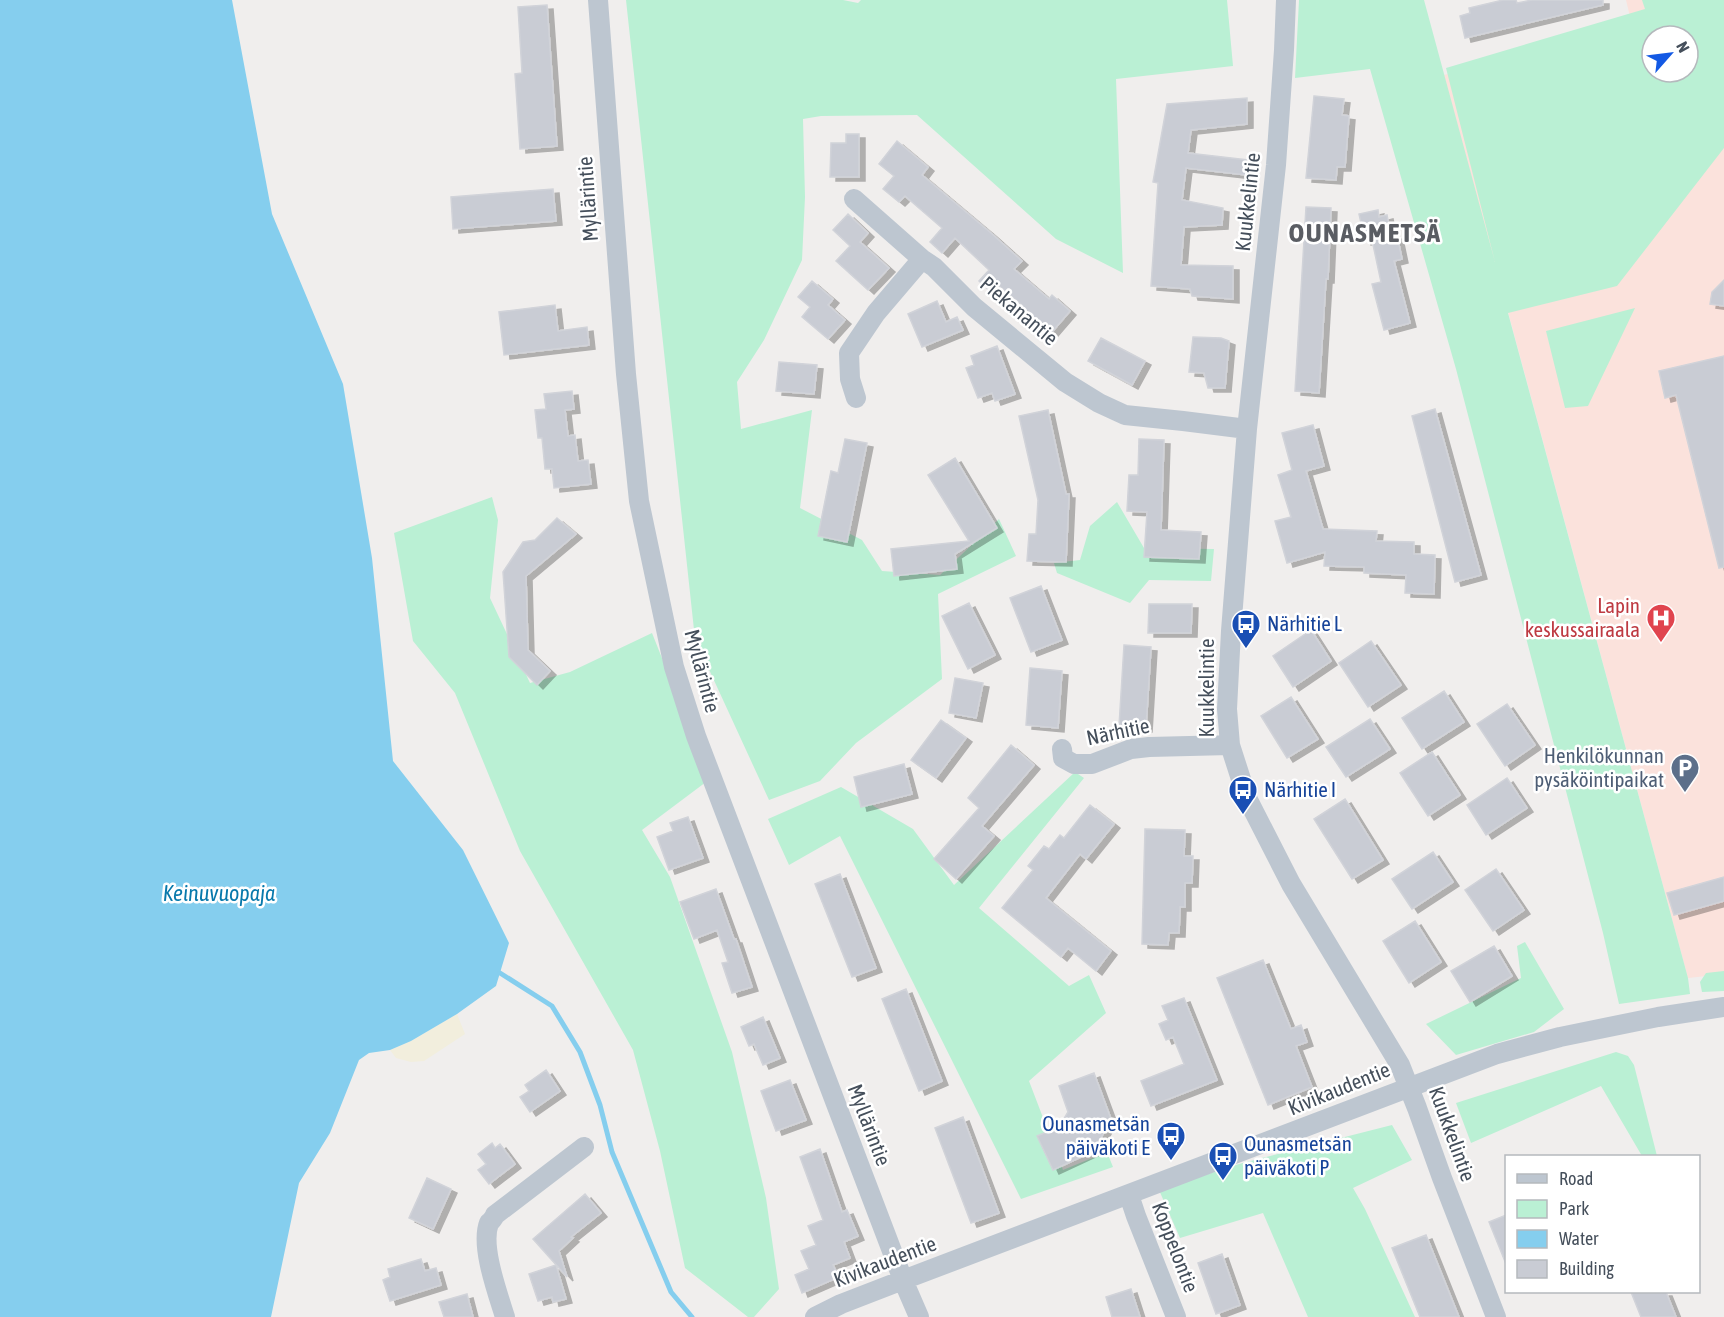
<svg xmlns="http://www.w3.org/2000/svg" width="1724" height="1317" viewBox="0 0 1724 1317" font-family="'Asap Condensed',sans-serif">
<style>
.medical{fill:#fbe2dc;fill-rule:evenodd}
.green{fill:#baf0d4;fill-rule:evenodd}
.sand{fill:#f2eedd}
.water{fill:#85ceee}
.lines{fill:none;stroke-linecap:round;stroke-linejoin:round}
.stream{stroke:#85ceee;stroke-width:5}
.building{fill:#c9ccd4;stroke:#d1d3d9;stroke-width:1.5;filter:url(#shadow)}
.minor{stroke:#bdc6d0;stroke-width:20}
.labels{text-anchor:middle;stroke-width:5;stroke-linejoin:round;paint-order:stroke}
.street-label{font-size:21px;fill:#454f5b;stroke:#fff}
.health-label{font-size:21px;fill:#be3a42;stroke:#fff;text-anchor:end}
.transit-label{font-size:21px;fill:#164399;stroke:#fff;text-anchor:start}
.service-label{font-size:21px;fill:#4e5e75;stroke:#fff;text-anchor:end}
.water-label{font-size:22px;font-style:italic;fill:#0879ac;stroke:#fff}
.district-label{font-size:27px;font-weight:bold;letter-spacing:1.5px;fill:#5a5d63;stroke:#fff}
</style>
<defs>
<filter id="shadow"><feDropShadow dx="6" dy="4" stdDeviation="0" flood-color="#0004"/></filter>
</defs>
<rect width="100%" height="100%" fill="#f0eeed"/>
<path class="medical" d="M1626,0H1724V974L1688,978L1444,75L1633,29ZM1652,36H1688V72H1652Z"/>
<path class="green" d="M626,0H843L858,3L861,0H1227L1233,66L1116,79L1123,273L1056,239L917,115L821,116L803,119L805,197L802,260L764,340L737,382L741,429L812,410L800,508L862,540L882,571L940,575L999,519L1016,556L938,594L942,679L856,743L820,781L769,800L695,639Z
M1299,0H1424L1495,262L1446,68L1645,9L1642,0H1724V148L1617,286L1508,313L1688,978L1690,994L1619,1004L1603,933L1456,369L1370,69L1295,78ZM1652,36H1688V72H1652Z
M1635,308L1588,406L1565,408L1546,331Z
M492,497L498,520L490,598L530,683L570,672L652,633L710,779L642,830L670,877L732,1052L766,1198L779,1289L754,1317H748L685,1268L660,1151L633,1050L520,851L455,693L413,641L394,533Z
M1117,502L1144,548L1214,549L1211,581L1149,580L1130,603L1057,573L1054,563L1080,560L1090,526Z
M1075,772L1084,778L979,908L1069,986L1089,975L1106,1013L1029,1081L1063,1170L1107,1152L1113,1167L1021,1199L840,836L789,865L768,819L841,787L913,829L954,885Z
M1525,942L1564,1009L1534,1032L1456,1055L1426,1024L1521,978L1517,946Z
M1724,971V991L1702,992L1700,982L1706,973Z
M1616,1052L1628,1056L1634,1065L1657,1156H1642L1601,1086L1471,1143L1456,1103Z
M1392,1125L1412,1160L1353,1188L1365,1209L1415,1317H1308L1263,1213L1180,1238L1159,1190L1239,1164Z"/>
<path class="sand" d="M457,1014L465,1034L424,1061L411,1062L396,1058L390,1050L411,1041Z"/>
<path class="water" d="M0,0H232L272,214L343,384L372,558L393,761L463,850L509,943L496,986L457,1014L411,1041L390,1050L369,1053L359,1060L330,1133L299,1183L271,1317H0Z"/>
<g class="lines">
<path class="stream" d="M500,973L552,1006L580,1052L600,1105L612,1152L671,1292L692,1317"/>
</g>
<path class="building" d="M1503,0H1516L1517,3L1532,0H1603V5L1465,38L1460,16L1470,13L1469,8Z
M547,5L557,146L520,149L515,74L522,73L518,7Z
M1314,96L1344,99L1342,115L1349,116L1345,167H1337L1336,180L1306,178Z
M1247,98V124L1191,130L1188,153L1248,160L1246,175L1186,168L1182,200L1223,208L1222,225L1184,227L1181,265L1233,266V299L1192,296L1190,289L1151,286L1158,183L1153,182L1167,104Z
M846,134H859V177H830L831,143H846Z
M897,141L928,167L922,175L991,233L1022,261L1014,269L1049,299L1052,295L1070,311L1052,332L1041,323L1037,327L1018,311L1023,306L999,286L992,293L979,281L989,270L955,238L942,253L930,242L942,228L905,196L899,202L883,189L894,176L879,164Z
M553,189L556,221L453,229L451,197Z
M1306,207L1331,208L1328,279H1326L1319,393L1295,391Z
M1378,210L1379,217L1387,215L1391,236L1397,235L1402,259L1394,261L1410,323L1384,330L1372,284L1381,282L1372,240L1365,241L1359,214Z
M848,214L868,233L860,242L889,268L868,290L836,261L850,246L833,230Z
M1724,280V306L1710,304L1712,292Z
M812,281L833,299L828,305L845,320L828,339L802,317L810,307L798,297Z
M937,301L946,322L957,317L963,330L922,347L908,314Z
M555,305L558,331L587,327L589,345L504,355L499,312Z
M1193,337L1221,338L1229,341L1225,388H1208L1204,373L1189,372Z
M1101,338L1145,361L1132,385L1088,361Z
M997,346L1015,394L995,401L992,393L978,398L966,368L974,365L971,356Z
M1724,356V567L1719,568L1676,395L1665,398L1659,371Z
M779,362L817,365L814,394L776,391Z
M572,391L574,409L565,410L568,436L575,435L578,461L588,460L591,484L554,488L552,469H545L542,438H538L535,410L546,409L544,394Z
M1435,409L1481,575L1455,582L1412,416Z
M1048,410L1066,494H1069L1066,562L1027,561L1029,534H1036L1038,500L1019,416Z
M1313,425L1324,466L1306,471L1323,529L1377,531L1376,541L1414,542V554L1435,555L1434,594L1405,593L1406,575L1364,573V567L1324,566L1325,552L1287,563L1275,521L1291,517L1278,475L1292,470L1282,433Z
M845,439L867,443L847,542L818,536L831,471L838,473Z
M1139,439L1164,440L1161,530L1201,532L1199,559L1144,557L1147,512L1127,511L1129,475H1138Z
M955,458L997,528L955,554L957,569L894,576L891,549L969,541L928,475Z
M557,518L576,534L526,576L528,650L550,671L537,685L509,657L503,572L523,542L535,540Z
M1041,586L1062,640L1031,652L1010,598Z
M969,603L995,655L968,669L942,616Z
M1149,604H1192L1191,633H1148Z
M1311,630L1331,661L1293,687L1273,656Z
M1371,641L1401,685L1368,707L1339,663Z
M1124,645L1151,647L1146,728L1119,726Z
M1030,668L1062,671L1058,728L1026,725Z
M955,678L983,683L976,718L949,713Z
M1444,691L1464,722L1422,749L1402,718Z
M1291,697L1318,739L1287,758L1261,716Z
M1507,704L1535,745L1505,766L1477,724Z
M1370,719L1390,749L1346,777L1326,747Z
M941,720L966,738L936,778L911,760Z
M1011,745L1034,765L982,826L994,836L956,879L934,859L979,808L968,798Z
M1432,752L1460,795L1428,816L1400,773Z
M904,764L912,794L861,807L854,777Z
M1507,778L1527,808L1486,835L1467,805Z
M1345,799L1383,860L1352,879L1314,819Z
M1090,805L1114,824L1086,859L1080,854L1046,898L1111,951L1096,971L1068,948L1061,957L1002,908L1033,870L1028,866L1044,846L1049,849L1060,835L1064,838Z
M688,817L703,858L669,870L657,837L673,831L670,823Z
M1145,829L1185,830L1184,856H1193L1192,883H1185V907H1180L1179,933H1169L1168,945L1142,944Z
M1433,852L1453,882L1412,909L1392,879Z
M1496,869L1524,910L1493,931L1465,890Z
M840,874L876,968L852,977L815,884Z
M1724,877V901L1674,915L1667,893Z
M716,889L734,939H736L752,987L732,993L722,963L728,962L717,930L694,939L680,902Z
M1415,921L1441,962L1409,983L1383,941Z
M1494,946L1512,976L1470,1002L1451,971Z
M1263,960L1291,1029L1301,1025L1307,1042L1296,1046L1312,1087L1268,1105L1217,978Z
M906,989L942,1081L919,1091L882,999Z
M1184,998L1217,1080L1151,1106L1141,1081L1184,1064L1173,1037L1166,1040L1159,1024L1168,1020L1162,1006Z
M763,1017L780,1058L763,1065L754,1044L749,1046L741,1027Z
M546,1070L560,1091L530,1112L520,1097L529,1091L525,1085Z
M1094,1073L1111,1119L1094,1151L1053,1170L1037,1136L1059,1127L1068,1112L1059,1086Z
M790,1080L806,1120L776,1131L761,1091Z
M963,1117L999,1213L971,1223L935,1128Z
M492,1143L495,1148L500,1144L515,1164L489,1184L478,1170L486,1164L478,1154Z
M820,1149L842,1212L847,1210L858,1236L844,1242L850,1258L833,1265L839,1277L802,1293L795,1275L809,1269L801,1251L816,1245L808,1226L823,1220L800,1157Z
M427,1178L451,1189L433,1229L409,1218Z
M585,1194L601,1213L571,1237L573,1238L559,1251L567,1277L533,1239Z
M1506,1215V1264L1489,1222Z
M1426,1235L1459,1317H1420L1392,1248Z
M1222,1254L1240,1305L1216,1314L1198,1263Z
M421,1259L425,1271L436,1268L441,1285L390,1301L383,1280L390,1277L388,1269Z
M556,1265L566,1299L553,1302L552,1297L538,1301L529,1274Z
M1131,1289L1140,1317H1112L1106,1297Z
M1631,1292H1666L1676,1317H1641Z
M467,1294L473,1317H444L439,1302Z"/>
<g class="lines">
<path class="minor" d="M598,0L626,374L639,501L674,667L696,736L903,1280L919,1317
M1286,0L1284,50L1276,165L1247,429L1231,631L1227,709L1230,745L1247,798L1291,884L1400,1065L1417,1108L1442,1178L1496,1317
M854,199L922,259
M856,398L850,379L849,353L876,313L922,259L934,267L974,307L1065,382L1099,403L1125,415L1183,421L1247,429
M1062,749L1063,758L1074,764H1092L1131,749L1149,747L1230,745
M1129,1195L1136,1216L1176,1317
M505,1317C498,1294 480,1246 489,1223C490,1223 495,1216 495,1215L584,1147
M815,1317L841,1304L903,1280L1497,1054L1560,1037L1658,1017L1724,1007"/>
</g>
<defs>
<g id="hospital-pin" transform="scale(1.5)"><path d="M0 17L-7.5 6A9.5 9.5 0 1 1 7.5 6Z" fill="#e0444e" stroke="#fff"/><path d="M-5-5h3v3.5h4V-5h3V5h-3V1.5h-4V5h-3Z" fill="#fff"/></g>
<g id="bus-pin" transform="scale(1.5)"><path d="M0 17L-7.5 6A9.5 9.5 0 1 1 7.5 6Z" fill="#1a4fb4" stroke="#fff"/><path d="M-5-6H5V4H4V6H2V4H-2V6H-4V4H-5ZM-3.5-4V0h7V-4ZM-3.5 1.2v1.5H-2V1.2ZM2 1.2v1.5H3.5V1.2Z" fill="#fff"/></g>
<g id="parking-pin" transform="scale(1.5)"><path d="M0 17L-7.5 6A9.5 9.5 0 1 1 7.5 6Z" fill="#5c6f8a" stroke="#fff"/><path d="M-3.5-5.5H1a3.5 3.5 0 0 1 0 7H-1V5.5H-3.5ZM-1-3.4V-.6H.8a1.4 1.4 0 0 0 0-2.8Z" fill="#fff"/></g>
</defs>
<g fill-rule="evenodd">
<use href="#hospital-pin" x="1661" y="618"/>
<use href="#bus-pin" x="1246" y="624"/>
<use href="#parking-pin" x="1685" y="768"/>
<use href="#bus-pin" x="1243" y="790"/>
<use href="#bus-pin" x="1171" y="1136"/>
<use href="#bus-pin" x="1223" y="1156"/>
</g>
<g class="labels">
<g class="street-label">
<text transform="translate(588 199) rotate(-94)" y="7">Myllärintie</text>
<text transform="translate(1248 202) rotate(-84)" y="7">Kuukkelintie</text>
<text transform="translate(1019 311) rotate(40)" y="7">Piekanantie</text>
<text transform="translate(702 671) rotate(75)" y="7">Myllärintie</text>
<text transform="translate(1207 688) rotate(-90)" y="7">Kuukkelintie</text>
<text transform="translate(1118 732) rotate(-12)" y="7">Närhitie</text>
<text transform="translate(1339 1089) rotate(-22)" y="7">Kivikaudentie</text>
<text transform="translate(869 1125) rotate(69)" y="7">Myllärintie</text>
<text transform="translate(1452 1134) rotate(70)" y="7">Kuukkelintie</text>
<text transform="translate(1175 1247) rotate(69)" y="7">Koppelontie</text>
<text transform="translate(885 1262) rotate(-21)" y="7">Kivikaudentie</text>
</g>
<g class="health-label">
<text x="1640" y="613">Lapin<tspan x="1640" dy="24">keskussairaala</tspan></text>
</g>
<g class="transit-label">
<text x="1267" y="631">Närhitie L</text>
<text x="1264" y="797">Närhitie I</text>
<text x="1150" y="1131" text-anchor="end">Ounasmetsän<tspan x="1150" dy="24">päiväkoti E</tspan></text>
<text x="1244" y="1151">Ounasmetsän<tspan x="1244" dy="24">päiväkoti P</tspan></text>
</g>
<g class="service-label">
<text x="1664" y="763">Henkilökunnan<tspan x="1664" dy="24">pysäköintipaikat</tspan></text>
</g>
<g class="water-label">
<text x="219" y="901">Keinuvuopaja</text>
</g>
<g class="district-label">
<text x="1365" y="242">OUNASMETSÄ</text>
</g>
</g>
<rect x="1505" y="1155" width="195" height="138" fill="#ffffff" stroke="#b5b9bd" stroke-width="1.5"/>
<rect x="1517" y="1174" width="30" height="9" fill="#bdc6d0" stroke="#b5b9bd" stroke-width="1.5"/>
<text x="1559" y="1185" font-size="18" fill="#454f5b">Road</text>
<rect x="1517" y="1200" width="30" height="18" fill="#baf0d4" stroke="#b5b9bd" stroke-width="1.5"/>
<text x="1559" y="1215" font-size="18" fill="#454f5b">Park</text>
<rect x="1517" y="1230" width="30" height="18" fill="#85ceee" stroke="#b5b9bd" stroke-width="1.5"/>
<text x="1559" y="1245" font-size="18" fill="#454f5b">Water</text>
<rect x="1517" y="1260" width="30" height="18" fill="#c9ccd4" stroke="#b5b9bd" stroke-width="1.5"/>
<text x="1559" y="1275" font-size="18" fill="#454f5b">Building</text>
<g transform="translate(1670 54) rotate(62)"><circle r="28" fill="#ffffff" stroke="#b5b9bd" stroke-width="1.5"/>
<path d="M0-4.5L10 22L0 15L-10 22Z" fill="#1359e4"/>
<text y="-9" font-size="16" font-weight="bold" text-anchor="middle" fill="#454f5b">N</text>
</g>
</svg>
